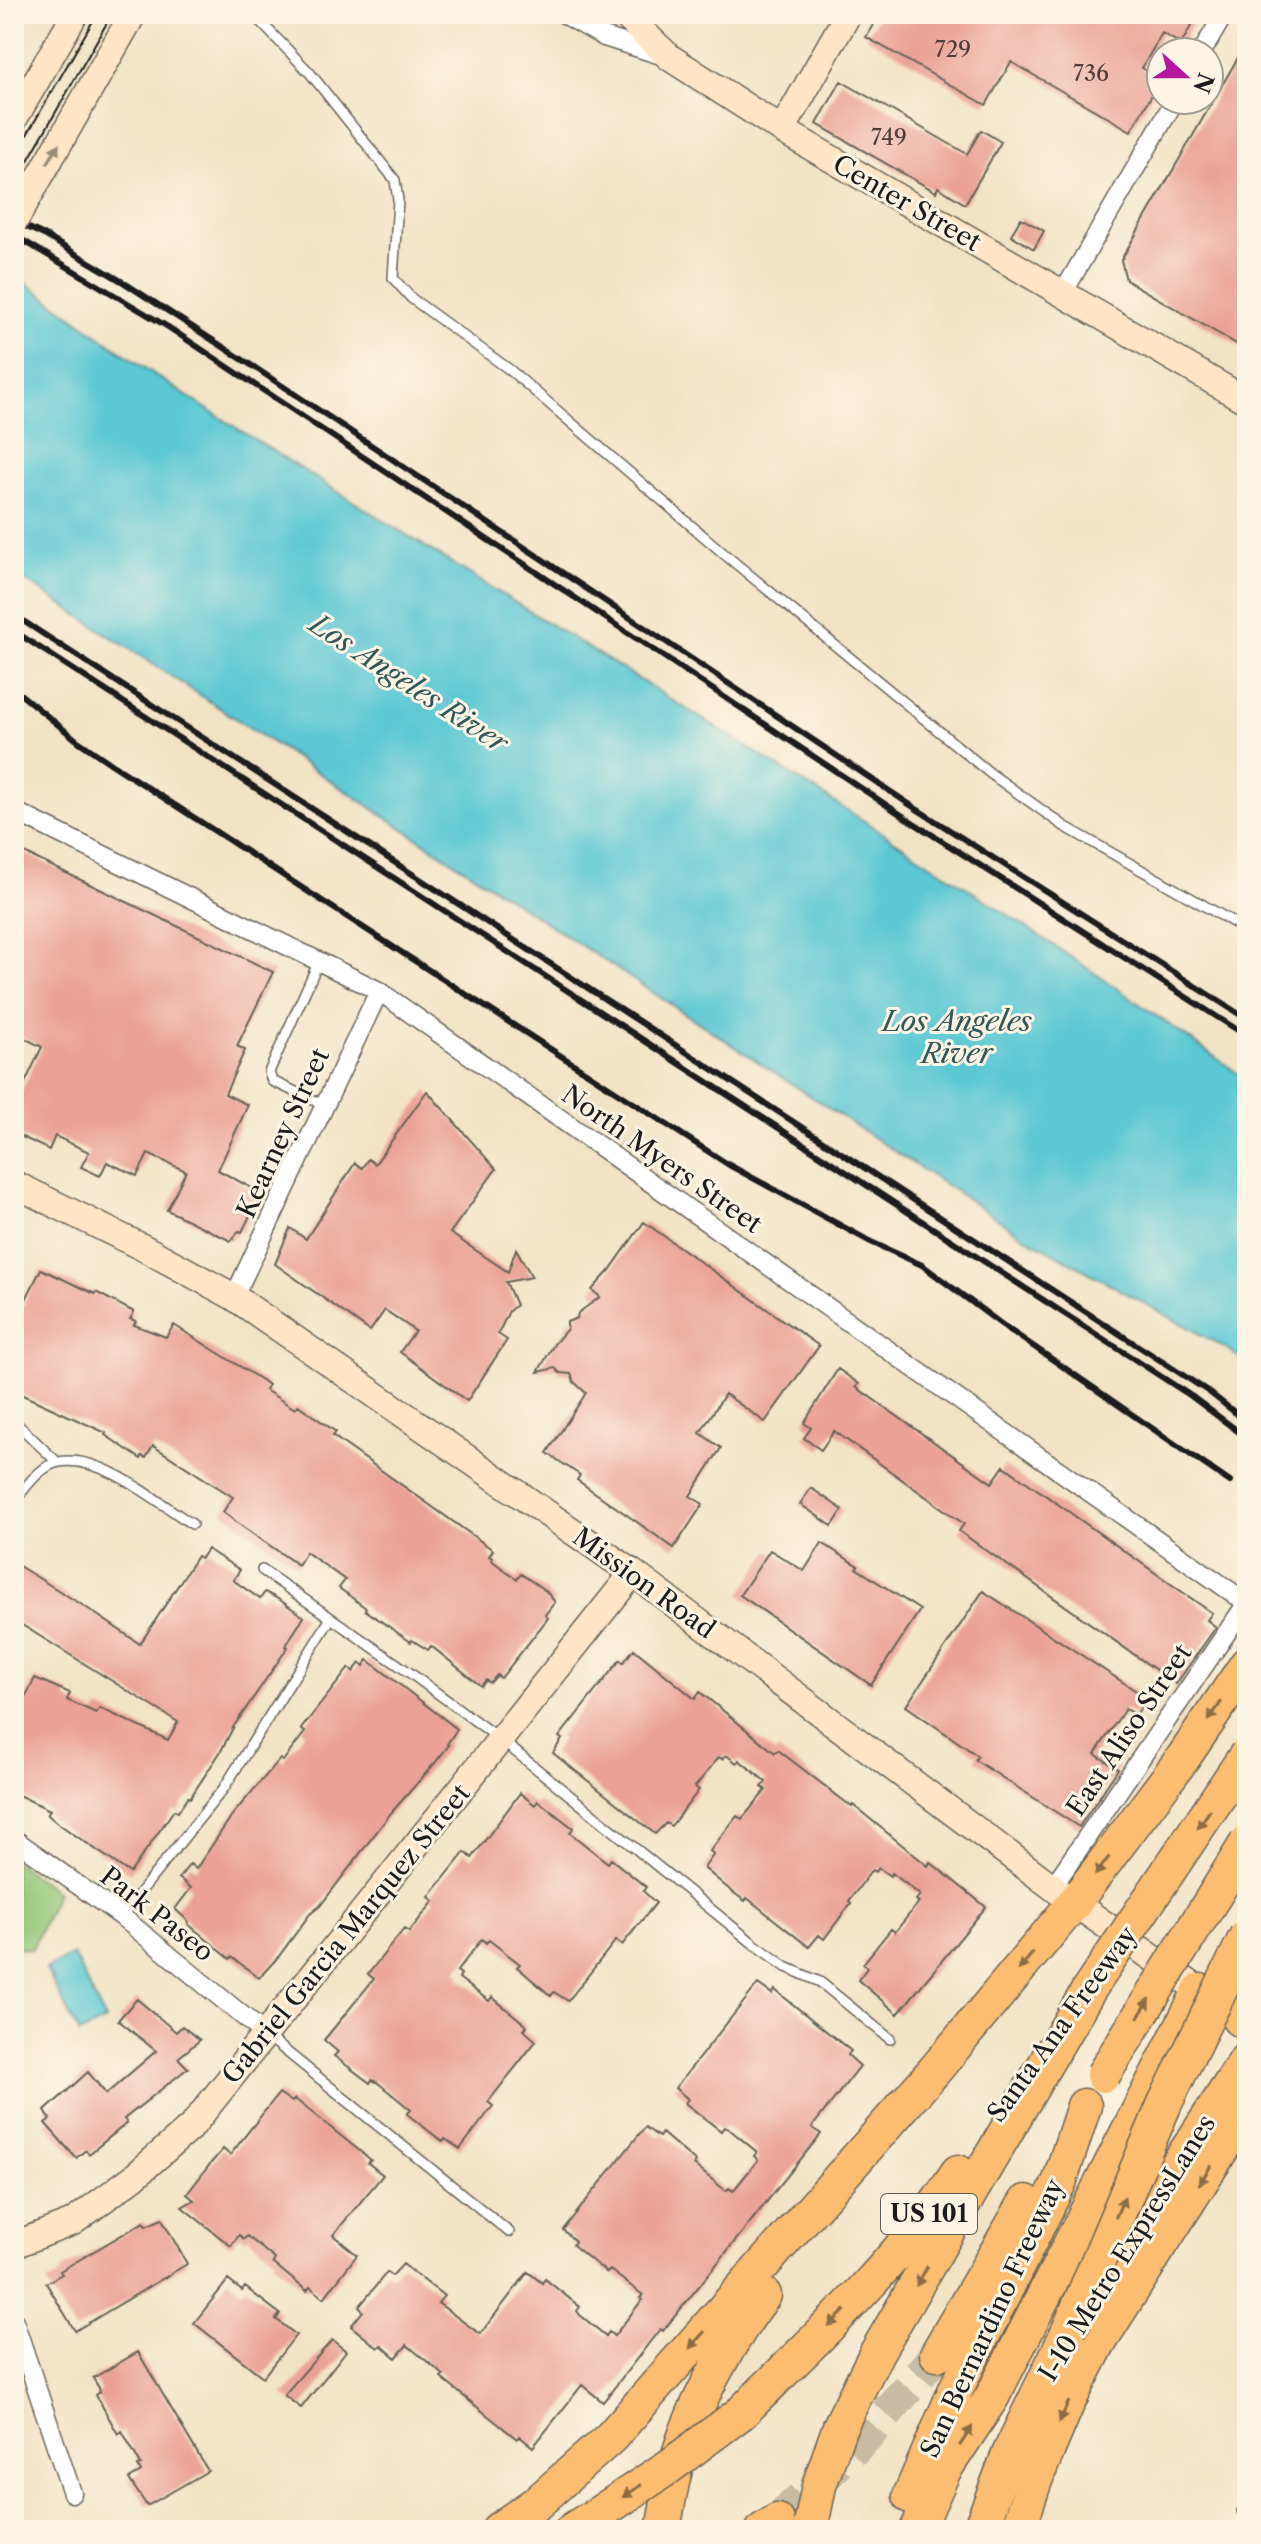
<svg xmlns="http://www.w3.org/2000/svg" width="1261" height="2544" viewBox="0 0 1261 2544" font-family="'Libre Caslon Text',serif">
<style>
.green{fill:#93c677;stroke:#58714a;stroke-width:2}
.water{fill:#5cc8d4;stroke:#3c7278;stroke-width:2}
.building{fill:#eba197}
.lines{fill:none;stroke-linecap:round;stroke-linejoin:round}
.highway-tunnel{stroke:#c7bba4;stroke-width:34;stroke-dasharray:34 17;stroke-linecap:butt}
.lane-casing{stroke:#676258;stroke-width:12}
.street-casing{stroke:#676258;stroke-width:21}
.secondary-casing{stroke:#676258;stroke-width:29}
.highway-casing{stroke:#676258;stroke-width:37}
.lane{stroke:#fff;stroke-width:9}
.street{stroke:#fff;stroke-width:18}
.secondary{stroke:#fee5c5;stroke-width:26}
.highway{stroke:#fcbd6f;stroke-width:34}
.tram{stroke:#1c1c1c;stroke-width:2}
.rail{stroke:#1c1c1c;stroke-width:6}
.secondary-bridge-casing{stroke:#676258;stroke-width:29;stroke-linecap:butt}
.highway-bridge-casing{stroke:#676258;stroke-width:37;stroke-linecap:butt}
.secondary-bridge{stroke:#fee5c5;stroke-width:26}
.highway-bridge{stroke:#fcbd6f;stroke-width:34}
.oneway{fill:#988b79}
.oneway2{fill:#8c6c46}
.labels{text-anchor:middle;stroke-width:6;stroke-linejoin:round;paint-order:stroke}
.number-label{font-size:22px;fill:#503d3b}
.shield{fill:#fcf5e5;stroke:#5f5d58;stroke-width:2}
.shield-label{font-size:24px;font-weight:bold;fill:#1c1c1c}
.street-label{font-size:26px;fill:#1c1c1c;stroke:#fcf5e5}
.water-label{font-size:28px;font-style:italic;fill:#32585c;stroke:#fcf5e5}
</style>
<rect width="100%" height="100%" fill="#fcf5e5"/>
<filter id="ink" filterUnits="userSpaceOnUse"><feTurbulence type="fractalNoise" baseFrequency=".0125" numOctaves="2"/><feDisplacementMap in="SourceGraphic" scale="16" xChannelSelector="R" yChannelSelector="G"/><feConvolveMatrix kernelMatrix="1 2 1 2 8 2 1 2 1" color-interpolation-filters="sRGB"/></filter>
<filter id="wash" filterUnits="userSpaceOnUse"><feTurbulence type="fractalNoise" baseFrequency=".006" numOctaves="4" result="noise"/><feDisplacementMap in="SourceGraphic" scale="32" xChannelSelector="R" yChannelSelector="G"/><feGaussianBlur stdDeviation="1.8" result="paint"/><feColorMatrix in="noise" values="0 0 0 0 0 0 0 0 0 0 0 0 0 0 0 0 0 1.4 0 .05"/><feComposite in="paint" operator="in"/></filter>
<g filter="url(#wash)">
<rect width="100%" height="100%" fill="#f2e3c6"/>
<path class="green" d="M14,1861L57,1892L32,1949L14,1948Z"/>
<path class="water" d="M14,275C73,316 130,360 190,398C542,625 907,834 1247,1080V1363L1224,1347L1028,1239L14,573Z
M73,1955L106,2021L79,2034L46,1969Z"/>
<g id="blocks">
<path class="building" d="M879,14H1198L1181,44L1162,33L1142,68L1161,79L1131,131L1011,62L986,105L866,37Z
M1247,42V350L1126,280L1121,260Z
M841,81L967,154L981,130L1001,142L965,204L938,187L936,192L817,124Z
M1021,218L1044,231L1034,249L1011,235Z
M14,848L273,972L237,1046L245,1050L225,1094L248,1105L218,1170L261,1193L242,1232L239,1231L231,1241L167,1210L186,1171L148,1154L137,1176L107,1162L100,1176L81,1167L89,1152L55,1136L49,1150L14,1133V1106L42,1047L14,1033Z
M427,1091L496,1169L450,1233L508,1272L516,1249L532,1277L506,1282L516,1305L509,1311L498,1334L507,1340L467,1401L400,1352L415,1331L385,1310L370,1331L275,1264L290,1228L306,1239L355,1163L362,1168L368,1159L375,1164Z
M644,1222L819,1346L765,1422L725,1394L700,1433L721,1448L690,1496L703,1504L674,1548L577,1480L580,1475L547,1453L586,1393L574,1382L571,1374L560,1373L555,1368L538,1372L554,1344L567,1329V1322L577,1318L578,1313L600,1297L592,1290L610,1270Z
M41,1269L95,1294L96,1292L134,1312L130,1319L136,1321L134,1325L166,1337L174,1325L263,1381L268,1385L265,1390L295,1409L298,1405L336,1432L333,1436L493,1550L489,1556L493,1558L491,1560L517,1579L521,1574L546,1591L555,1602L545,1615L548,1618L501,1678L497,1675L490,1683L486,1680L481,1686L431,1646L428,1650L412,1640L411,1642L365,1610L366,1608L339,1588L345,1580L306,1552L298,1565L243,1527L223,1512L233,1497L153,1446L146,1458L142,1456L141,1459L105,1435L106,1433L14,1391V1323Z
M838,1369L859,1384L856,1387L992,1483L1004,1466L1212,1613L1207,1620L1216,1627L1176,1684L959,1531L964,1524L834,1431L821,1450L804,1438L811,1428L804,1423Z
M811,1488L843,1510L832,1526L800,1504Z
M822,1543L858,1566L856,1568L920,1610L871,1685L740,1595L770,1550L804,1571Z
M207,1549L240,1570L233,1580L260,1599L265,1592L280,1600L304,1617L291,1637L286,1646L288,1647L234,1726L221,1751L190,1798L188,1797L178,1812L174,1810L130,1873L56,1822L47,1814L50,1810L14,1793V1720L35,1678L70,1693L67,1700L96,1713L100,1708L168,1740L178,1722L14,1620V1563L87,1608L140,1644L197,1556L201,1558Z
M983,1591L1147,1698L1136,1715L1125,1709L1095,1754L1118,1769L1079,1827L975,1760L978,1756L906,1706Z
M634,1649L695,1699L700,1692L775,1753L778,1750L852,1807L853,1805L928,1866L930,1862L986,1907L898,2014L858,1980L867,1968L863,1964L891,1929L895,1932L919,1902L916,1900L920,1895L892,1873L890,1876L879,1868L875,1872L872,1870L849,1901L851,1903L824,1939L819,1935L809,1947L747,1898L745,1901L730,1890L704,1868L714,1854L710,1851L737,1816L742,1819L766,1790L762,1787L766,1782L739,1760L737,1763L726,1755L722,1759L719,1757L695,1787L699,1790L671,1826L666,1823L655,1834L553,1753L562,1739L559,1737L620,1660L623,1663Z
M368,1660L457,1729L447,1744L449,1745L434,1764L391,1813L320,1906L310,1914L279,1956L259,1978L232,1957L230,1959L188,1924L189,1922L175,1909L191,1888L179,1878L190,1864L196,1869L233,1814L280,1759L283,1761L305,1732L301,1729L349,1668L353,1672L360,1663L364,1666Z
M520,1793L535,1805L538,1801L573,1828L570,1833L608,1863L611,1859L646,1887L643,1891L656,1903L622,1945L616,1940L568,2001L554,1992L551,1996L517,1967L520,1964L489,1940L486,1943L482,1939L457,1971L461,1974L459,1978L489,2001L492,1997L527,2026L524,2030L536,2041L488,2102L493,2106L460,2149L445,2139L443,2142L407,2114L411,2110L377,2082L372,2080L370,2083L334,2056L338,2052L324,2040L374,1979L368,1974L404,1929L409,1932L434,1901L429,1897L465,1852L472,1858Z
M758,1984L772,1994L775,1990L851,2051L848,2055L860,2066L812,2127L821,2134L663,2331L660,2329L603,2402L582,2385L533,2447L519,2436L517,2439L441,2378L444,2375L440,2372L407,2345L396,2358L381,2345L378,2348L351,2326L363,2311L359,2307L387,2272L392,2276L403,2264L444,2296L438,2303L480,2334L528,2272L542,2283L545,2279L580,2307L577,2311L580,2315L606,2336L609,2332L614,2336L642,2300L640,2298L643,2295L610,2270L607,2273L573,2245L575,2241L563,2230L645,2127L659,2137L662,2133L696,2162L694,2165L726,2191L729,2188L733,2191L758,2160L754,2156L757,2152L729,2129L724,2127L721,2131L685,2103L688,2099L675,2088Z
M137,1999L176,2032L182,2026L200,2040L178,2058L188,2068L124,2119L127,2123L89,2154L86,2150L76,2158L45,2123L50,2119L45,2111L88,2072L106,2094L156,2051L118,2020Z
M279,2093L292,2102L295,2099L371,2160L368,2163L383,2175L333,2235L357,2255L324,2298L310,2287L307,2291L273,2263L275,2259L247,2236L244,2239L239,2235L231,2246L182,2207L194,2200L187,2194L211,2163L223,2149L230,2155Z
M162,2219L187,2264L75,2331L46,2283L62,2274L60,2271L144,2222L146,2226Z
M228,2280L242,2291L245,2287L280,2314L276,2319L296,2335L263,2377L194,2323Z
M332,2340L346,2351L301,2408L284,2395Z
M138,2352L208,2471L147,2506L129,2479L141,2472L138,2466L141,2465L122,2431L118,2434L96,2395L100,2392L99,2388L93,2378Z"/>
</g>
</g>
<g filter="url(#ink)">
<use href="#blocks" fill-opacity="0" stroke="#676258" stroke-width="2"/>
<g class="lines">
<path class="highway-tunnel" d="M777,2521L865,2438L937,2354"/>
<g class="lane-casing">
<path id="lane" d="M253,14L310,73L395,180L398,200L393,278L411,298L510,370L729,558L991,774L1064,826L1247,930
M319,961L269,1072L272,1081L324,1105
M14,1421L57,1462
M14,1503C24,1488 41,1465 59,1462C102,1454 157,1502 192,1524
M262,1570L410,1673L501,1740L754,1944L786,1967L820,1982L890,2039
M121,1916L224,1788L331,1618
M266,2035L509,2232
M1242,2511L1247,2517"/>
</g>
<g class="street-casing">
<path id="street" d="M564,14L604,37L664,56
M1202,52L1224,14
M1063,293L1175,100
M14,811L379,991L1247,1603L1054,1885
M234,1297L379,991
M14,1839L121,1916L265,2034
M14,2321L72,2493"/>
</g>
<g class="secondary-casing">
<path id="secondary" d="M624,14L669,57L782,130L1247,401
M14,119L75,14
M782,130L848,14
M14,1184L144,1248L234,1297L633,1573L1074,1903L1216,2002
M14,2245L73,2222L134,2177L192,2126L633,1573"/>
</g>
<g class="highway-casing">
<path id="highway" d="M1239,2019L1247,2004
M937,2354L1026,2202
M741,2413C818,2337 898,2263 958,2172
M910,2496L956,2389L1059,2183L1084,2106
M498,2530L538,2502L611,2437L934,2071L1074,1903L1183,1758L1247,1664
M572,2530L601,2512
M663,2530C669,2496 675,2461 688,2428C706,2383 735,2333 764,2295
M763,2530L777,2521
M810,2530L819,2486L840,2426L877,2352L1088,1991
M917,2530L944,2470L992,2397L1200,1991
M980,2530L1010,2452L1069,2330L1247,2059
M1018,2530L1035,2480L1067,2404L1099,2342L1247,2109"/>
</g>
<use href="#lane" class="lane"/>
<use href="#street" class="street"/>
<use href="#secondary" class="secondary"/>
<use href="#highway" class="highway"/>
<path class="tram" d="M14,157L97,14
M14,185L112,14"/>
<path class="rail" d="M14,221L44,235L123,282L251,365L915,808L1247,1019
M14,235L168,327L906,818L1247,1036
M14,615L1209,1392L1247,1422
M14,631L1191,1396L1247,1438
M14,689L78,741L113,765L729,1165L871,1242L922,1265L1001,1324L1230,1482"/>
<g class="secondary-bridge-casing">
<path id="secondary-bridge" d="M14,222L133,14"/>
</g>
<g class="highway-bridge-casing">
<path id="highway-bridge" d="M1088,1991L1247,1754
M1103,2075L1247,1843
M1069,2330L1165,2103L1247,1935
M601,2512L670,2466L741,2413"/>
</g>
<use href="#secondary-bridge" class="secondary-bridge"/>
<use href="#highway-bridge" class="highway-bridge"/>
</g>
<defs><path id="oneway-solid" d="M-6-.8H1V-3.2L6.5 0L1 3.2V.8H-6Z" transform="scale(2)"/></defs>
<use class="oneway" href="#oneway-solid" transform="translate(53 154) rotate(-60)"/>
<g class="oneway2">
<use href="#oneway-solid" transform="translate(1215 1711) rotate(124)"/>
<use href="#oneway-solid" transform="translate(1204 1819) rotate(124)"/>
<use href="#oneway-solid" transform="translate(1102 1866) rotate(127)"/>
<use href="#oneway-solid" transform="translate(1026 1961) rotate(130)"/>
<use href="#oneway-solid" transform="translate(1144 2008) rotate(-58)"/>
<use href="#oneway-solid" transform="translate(1205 2175) rotate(122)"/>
<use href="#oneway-solid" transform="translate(1120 2207) rotate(-67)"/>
<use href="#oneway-solid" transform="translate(922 2276) rotate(120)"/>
<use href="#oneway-solid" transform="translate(837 2318) rotate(136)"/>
<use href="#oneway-solid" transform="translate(697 2340) rotate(132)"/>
<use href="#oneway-solid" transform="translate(1064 2412) rotate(114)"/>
<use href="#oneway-solid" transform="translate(966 2436) rotate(-57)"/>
<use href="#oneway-solid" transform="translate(632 2491) rotate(146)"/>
</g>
</g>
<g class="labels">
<g class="number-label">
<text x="953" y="57">729</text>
<text x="1091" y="81">736</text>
<text x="889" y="145">749</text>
</g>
<rect class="shield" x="881" y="2194" width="96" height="40" rx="6"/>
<g class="shield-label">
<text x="929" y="2222">US 101</text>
</g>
<g class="street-label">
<text transform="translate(907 203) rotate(30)" y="9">Center Street</text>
<text transform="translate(283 1133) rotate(-65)" y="9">Kearney Street</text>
<text transform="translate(662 1159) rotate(35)" y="9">North Myers Street</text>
<text transform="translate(644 1583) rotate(36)" y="9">Mission Road</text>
<text transform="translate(1129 1730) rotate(-56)" y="9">East Aliso Street</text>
<text transform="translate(157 1914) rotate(38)" y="9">Park Paseo</text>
<text transform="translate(346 1934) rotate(-51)" y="9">Gabriel Garcia Marquez Street</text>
<text transform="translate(1062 2024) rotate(-54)" y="9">Santa Ana Freeway</text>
<text transform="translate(1127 2248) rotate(-58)" y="9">I-10 Metro ExpressLanes</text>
<text transform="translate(992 2318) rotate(-65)" y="9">San Bernardino Freeway</text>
</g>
<g class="water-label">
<text transform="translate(409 683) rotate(33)" y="10">Los Angeles River</text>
<text x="957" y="1031">Los Angeles<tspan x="957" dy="32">River</tspan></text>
</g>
</g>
<rect width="1261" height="2544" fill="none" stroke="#fcf5e5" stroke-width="48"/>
<g transform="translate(1185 76) rotate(111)"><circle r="38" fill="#fcf5e5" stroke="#a29e95" stroke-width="2"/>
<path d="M0-6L14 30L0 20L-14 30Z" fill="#b5179e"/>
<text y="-12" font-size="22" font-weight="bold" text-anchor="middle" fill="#1c1c1c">N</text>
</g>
</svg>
